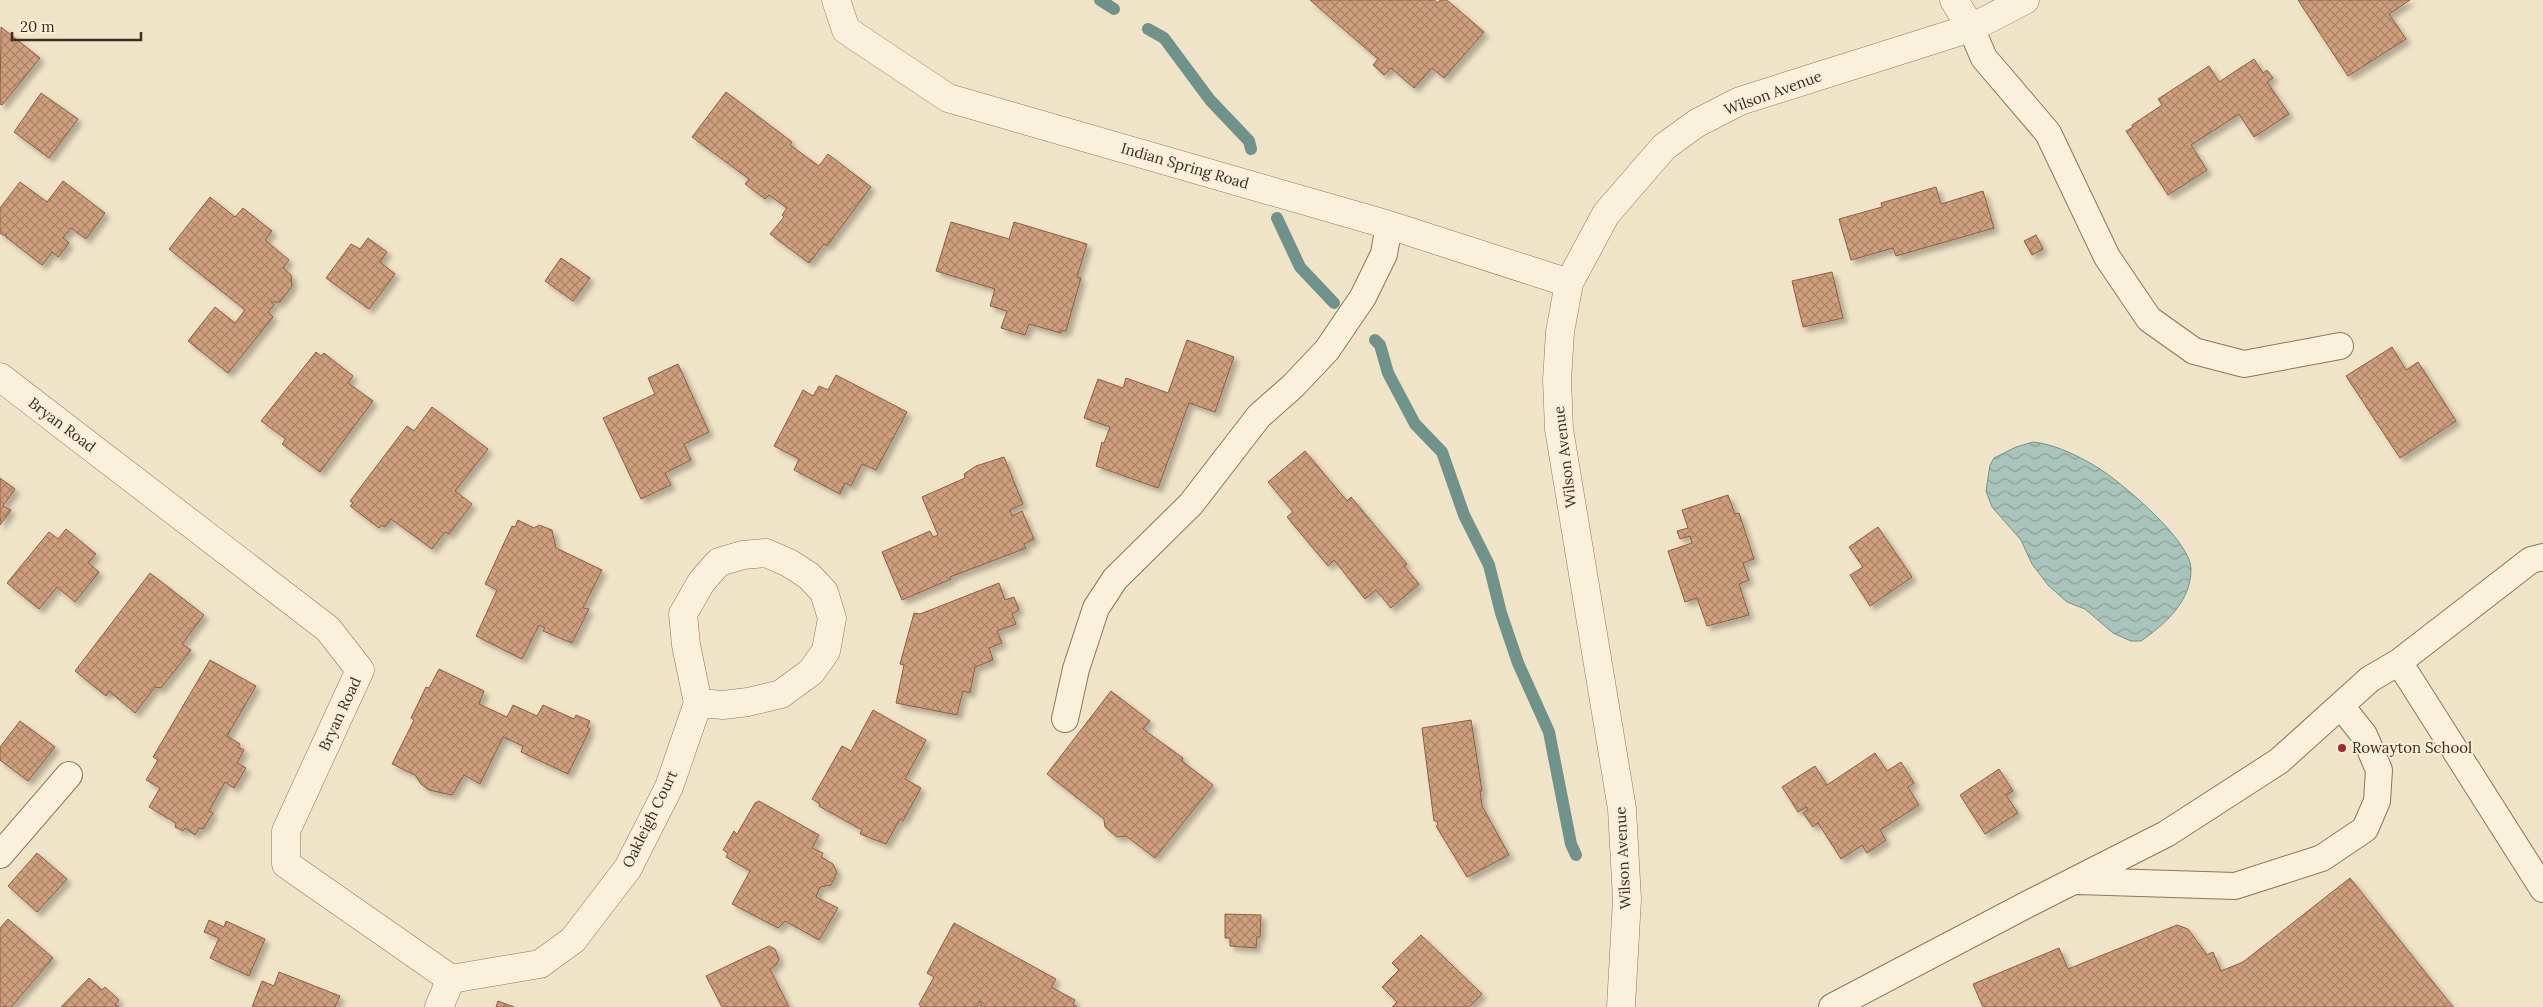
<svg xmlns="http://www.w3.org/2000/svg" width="2543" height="1007" viewBox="0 0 2543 1007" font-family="Lora,serif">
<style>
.water{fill:url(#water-waves);stroke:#6f938a}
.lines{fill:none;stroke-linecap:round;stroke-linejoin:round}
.stream{stroke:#6f938a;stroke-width:12}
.building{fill:url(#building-cross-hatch);stroke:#8d5f41;filter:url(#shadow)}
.lane-casing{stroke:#8d765c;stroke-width:28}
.street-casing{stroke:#8d765c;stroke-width:29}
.lane{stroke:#faf1dc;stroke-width:26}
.street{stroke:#faf1dc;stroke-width:28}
.poi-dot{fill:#9e2a2b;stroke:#f7eed8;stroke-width:2}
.labels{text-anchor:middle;stroke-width:4;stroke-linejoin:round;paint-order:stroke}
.street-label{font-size:15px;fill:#3d2e20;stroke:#f7eed8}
.poi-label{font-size:15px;fill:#3d2e20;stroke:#f7eed8;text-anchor:start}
</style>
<defs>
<pattern id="water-waves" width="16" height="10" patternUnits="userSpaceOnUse" patternTransform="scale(1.25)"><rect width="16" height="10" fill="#a9c4bc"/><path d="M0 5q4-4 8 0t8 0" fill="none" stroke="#8ba098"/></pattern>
<pattern id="building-cross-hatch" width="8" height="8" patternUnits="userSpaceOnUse" patternTransform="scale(1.25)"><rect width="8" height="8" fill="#cf9f7d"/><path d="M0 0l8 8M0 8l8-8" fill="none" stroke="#a98266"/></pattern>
<filter id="shadow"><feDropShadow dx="4.5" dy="4.5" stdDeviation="2.5" flood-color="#0004"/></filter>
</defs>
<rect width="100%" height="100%" fill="#f0e4c8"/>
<path class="water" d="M2033,442C2055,444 2081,457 2100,469C2123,484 2191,541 2191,569C2191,602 2165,624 2141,641H2131L2113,633L2085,609L2067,602L2048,585L2032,564L2021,540L1992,507L1986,491L1990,465L1994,458L2016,447Z"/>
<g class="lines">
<path class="stream" d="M1100,0L1114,9
M1148,29L1164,38L1210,100L1249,141L1251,149
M1277,218L1300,267L1334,303
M1375,340L1380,345L1388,373L1415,424L1442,452L1464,515L1489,565L1501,613L1518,663L1549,732L1571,844L1576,855"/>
</g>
<path class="building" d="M1310,0H1434L1438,3L1440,0H1447L1484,32L1444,78L1432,68L1414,88L1391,68L1384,75L1373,65L1378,59Z
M2298,0H2410L2389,14L2406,39L2348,76Z
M1,27L40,58L2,105L0,104Z
M2254,59L2263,73L2267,70L2273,78L2267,82L2289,114L2254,137L2239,114L2191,145L2207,170L2168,195L2126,131L2133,127L2132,125L2162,105L2158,99L2209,66L2219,82Z
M726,92L792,142L790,145L819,166L828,154L871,187L827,246L824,244L809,263L770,234L784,217L782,215L787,208L769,195L765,199L745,184L749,179L692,137Z
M41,93L78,119L49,158L14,132Z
M63,181L105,213L86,239L71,228L63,238L69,243L58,257L52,252L42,265L6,237V234L4,236L0,233V208L20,182L47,202Z
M1936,187L1941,204L1983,191L1994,228L1896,256L1893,248L1851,260L1839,219L1882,207L1881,203Z
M210,197L235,217L243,208L272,231L265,240L289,260L283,268L291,275L292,286L280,302H271L274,305L268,312L273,317L228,373L188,341L215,307L235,323L245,310L169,249Z
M951,222L1009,239L1014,222L1087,244L1077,277L1081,278L1066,331L1062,330L1061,333L1029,324L1025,335L1001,328L1007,311L990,306L995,289L936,271Z
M2036,235L2043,249L2032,255L2024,241Z
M368,238L387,252L380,262L395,274L369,309L326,278L351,244L360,249Z
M561,258L590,278L573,301L545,281Z
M1832,272L1843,318L1803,327L1792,281Z
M1187,340L1234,357L1215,412L1189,403L1158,488L1096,466L1102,442L1104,443L1110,427L1084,418L1098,379L1123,388L1126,378L1168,393Z
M2392,347L2406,370L2418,362L2456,421L2400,458L2346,376Z
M316,352L321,356L324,353L353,376L348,383L373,401L320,472L282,444L286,439L261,421Z
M678,364L709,432L684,444L691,460L665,473L671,485L641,499L603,418L655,394L648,378Z
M836,375L907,412L876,470L862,464L851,486L845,483L840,494L794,470L799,459L774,446L803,390L813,396L819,386L828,390Z
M432,407L488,449L455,491L472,504L449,534L445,532L432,549L391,519L385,527L381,525L379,528L350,506L353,503L350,501L407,426L414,431Z
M1305,451L1347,501L1351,497L1407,564L1404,566L1419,584L1391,608L1376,590L1365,599L1334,560L1328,566L1287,517L1293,512L1268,482Z
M1004,457L1023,504L1010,510L1012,516L1022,511L1034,539L1024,544L1026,548L950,577L951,579L902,600L882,552L930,531L933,537L938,535L922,497L965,478L964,474L976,466Z
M0,478L15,489L3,506L11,510L0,525Z
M1728,495L1735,514L1739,513L1754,559L1743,563L1749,580L1739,584L1749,615L1707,626L1697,598L1685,602L1668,551L1692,543L1690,536L1680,539L1677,531L1688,528L1682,510Z
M518,520L534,528L539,525L552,530L556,548L602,570L583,608L589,609L572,643L543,631L545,628L539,625L522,659L476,636L497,590L485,584L512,526L515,527Z
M1878,527L1912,577L1870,606L1850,575L1863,567L1849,547Z
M66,529L96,554L88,563L99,572L75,602L57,587L39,609L7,583L49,532L58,539Z
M150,573L204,615L182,644L191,650L161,688L155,687L135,713L109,691L106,696L75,671Z
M999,583L1005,600L1014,597L1019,610L1012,614L1016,624L997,631L1002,643L989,648L993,660L975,667L970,693L963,691L957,715L896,703L904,665L900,664L914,613L920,614Z
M210,660L256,686L227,736L240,744L238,747L244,750L237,763L246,768L234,788L225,782L209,811L213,813L203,829L199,828L195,835L185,828L183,831L175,827L176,823L149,807L160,788L146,780L158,760L153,757Z
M439,669L484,691L479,704L507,717L513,705L537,716L543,705L574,719L576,715L590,721L587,727L590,729L568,774L521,752L523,746L503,737L480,784L464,775L452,795L429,790L421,784L415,775L392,764L414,720L411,718L426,687L429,688Z
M1111,691L1150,721L1143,729L1183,758L1182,761L1213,785L1155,858L1126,836L1117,837L1105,827L1104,819L1047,774Z
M873,710L926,740L905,779L921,788L903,821L900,819L886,844L860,834L862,830L819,806L820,804L812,799L842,746L851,751Z
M1471,720L1482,791H1480L1482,806L1509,855L1467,877L1436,826L1438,825L1437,821H1434L1422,728Z
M20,721L55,747L28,781L0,760V747Z
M1875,753L1887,771L1901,762L1914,783L1908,787L1919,805L1880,830L1886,840L1867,853L1862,845L1841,859L1818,823L1813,827L1803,813L1808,810L1806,807L1798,812L1782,787L1815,766L1827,785Z
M1999,769L2013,791L2006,795L2018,813L1985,834L1960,795Z
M759,801L819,835L812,848L823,853L821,857L833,864L837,873L831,885L820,887L816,897L838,908L819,940L785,921L778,928L732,904L750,871L726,857L728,853L723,850L734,831L737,834L755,803Z
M37,853L67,879L37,912L8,886Z
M2350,878L2453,1007H1983L1973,984L2059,948L2068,969L2177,925L2188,929L2207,955L2213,952L2221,971L2243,962Z
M1225,914L1261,915L1260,937H1257L1256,948L1230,946V938H1225Z
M8,919L53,958L11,1007H0V928Z
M209,920L224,927L226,921L265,939L249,976L210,958L219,938L204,932Z
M954,923L1056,979L1051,987L1075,1000L1073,1004L1077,1007H980L982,1003L980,1001L977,1007H921L919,1004L934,977L927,973Z
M1421,935L1482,994L1469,1007H1392L1397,1002L1382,987L1399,970L1392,963Z
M769,946L775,949L779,959L776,965L770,969L789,1007H722L706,976Z
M279,972L340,996L335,1007H252L262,981L274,986Z
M89,978L102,990L105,987L119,1000L115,1004L119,1007H61Z
M498,1001L514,1007H496Z"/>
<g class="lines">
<g class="lane-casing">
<path id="lane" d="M1971,28L1984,58L2048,133L2107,257L2149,319L2194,351L2244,364L2340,346
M2399,662L2531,560L2543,557
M1065,719L1076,669L1096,608L1115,579L1191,504L1259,416L1293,386L1327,350L1363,297L1384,254L1389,225
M0,855L69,775
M2077,881L2235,886L2322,858L2365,829L2377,801L2379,770L2364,735L2341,706
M1832,1007L2030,903L2166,834L2279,761L2370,679L2399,662L2543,889"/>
</g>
<g class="street-casing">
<path id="street" d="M836,0L846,30L948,98L1389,225L1569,283
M1954,0L1971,28
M0,377L328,629L360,670L286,831V864L451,979
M451,979L540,964L573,940L628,868L669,787L698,703L686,645L683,614L702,581L719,562L743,555L766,553L789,563L809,576L824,592L832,618L826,651L811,672L781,694L748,702L723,705L698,703
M439,1007L451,979
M1621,1007L1627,899L1622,809L1559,429L1557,380L1560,332L1569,283L1606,214L1664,147L1697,123L1740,101L1971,28L2025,0"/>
</g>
<use href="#lane" class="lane"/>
<use href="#street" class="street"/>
</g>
<circle class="poi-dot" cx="2342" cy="748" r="5"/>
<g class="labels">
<g class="street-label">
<text transform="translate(1773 93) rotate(-20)" y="5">Wilson Avenue</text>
<text transform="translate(1185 166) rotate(16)" y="5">Indian Spring Road</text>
<text transform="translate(62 425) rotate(37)" y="5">Bryan Road</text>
<text transform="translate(1565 457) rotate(-97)" y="5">Wilson Avenue</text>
<text transform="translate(340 714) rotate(-65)" y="5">Bryan Road</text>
<text transform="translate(650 819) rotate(-64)" y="5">Oakleigh Court</text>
<text transform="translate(1623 858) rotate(-93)" y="5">Wilson Avenue</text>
</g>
<g class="poi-label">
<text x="2352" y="753">Rowayton School</text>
</g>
</g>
<path d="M12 32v8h129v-8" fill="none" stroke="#3d2e20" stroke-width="2.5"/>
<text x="20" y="32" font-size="15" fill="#3d2e20" stroke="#f7eed8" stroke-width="4" paint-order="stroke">20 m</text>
</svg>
